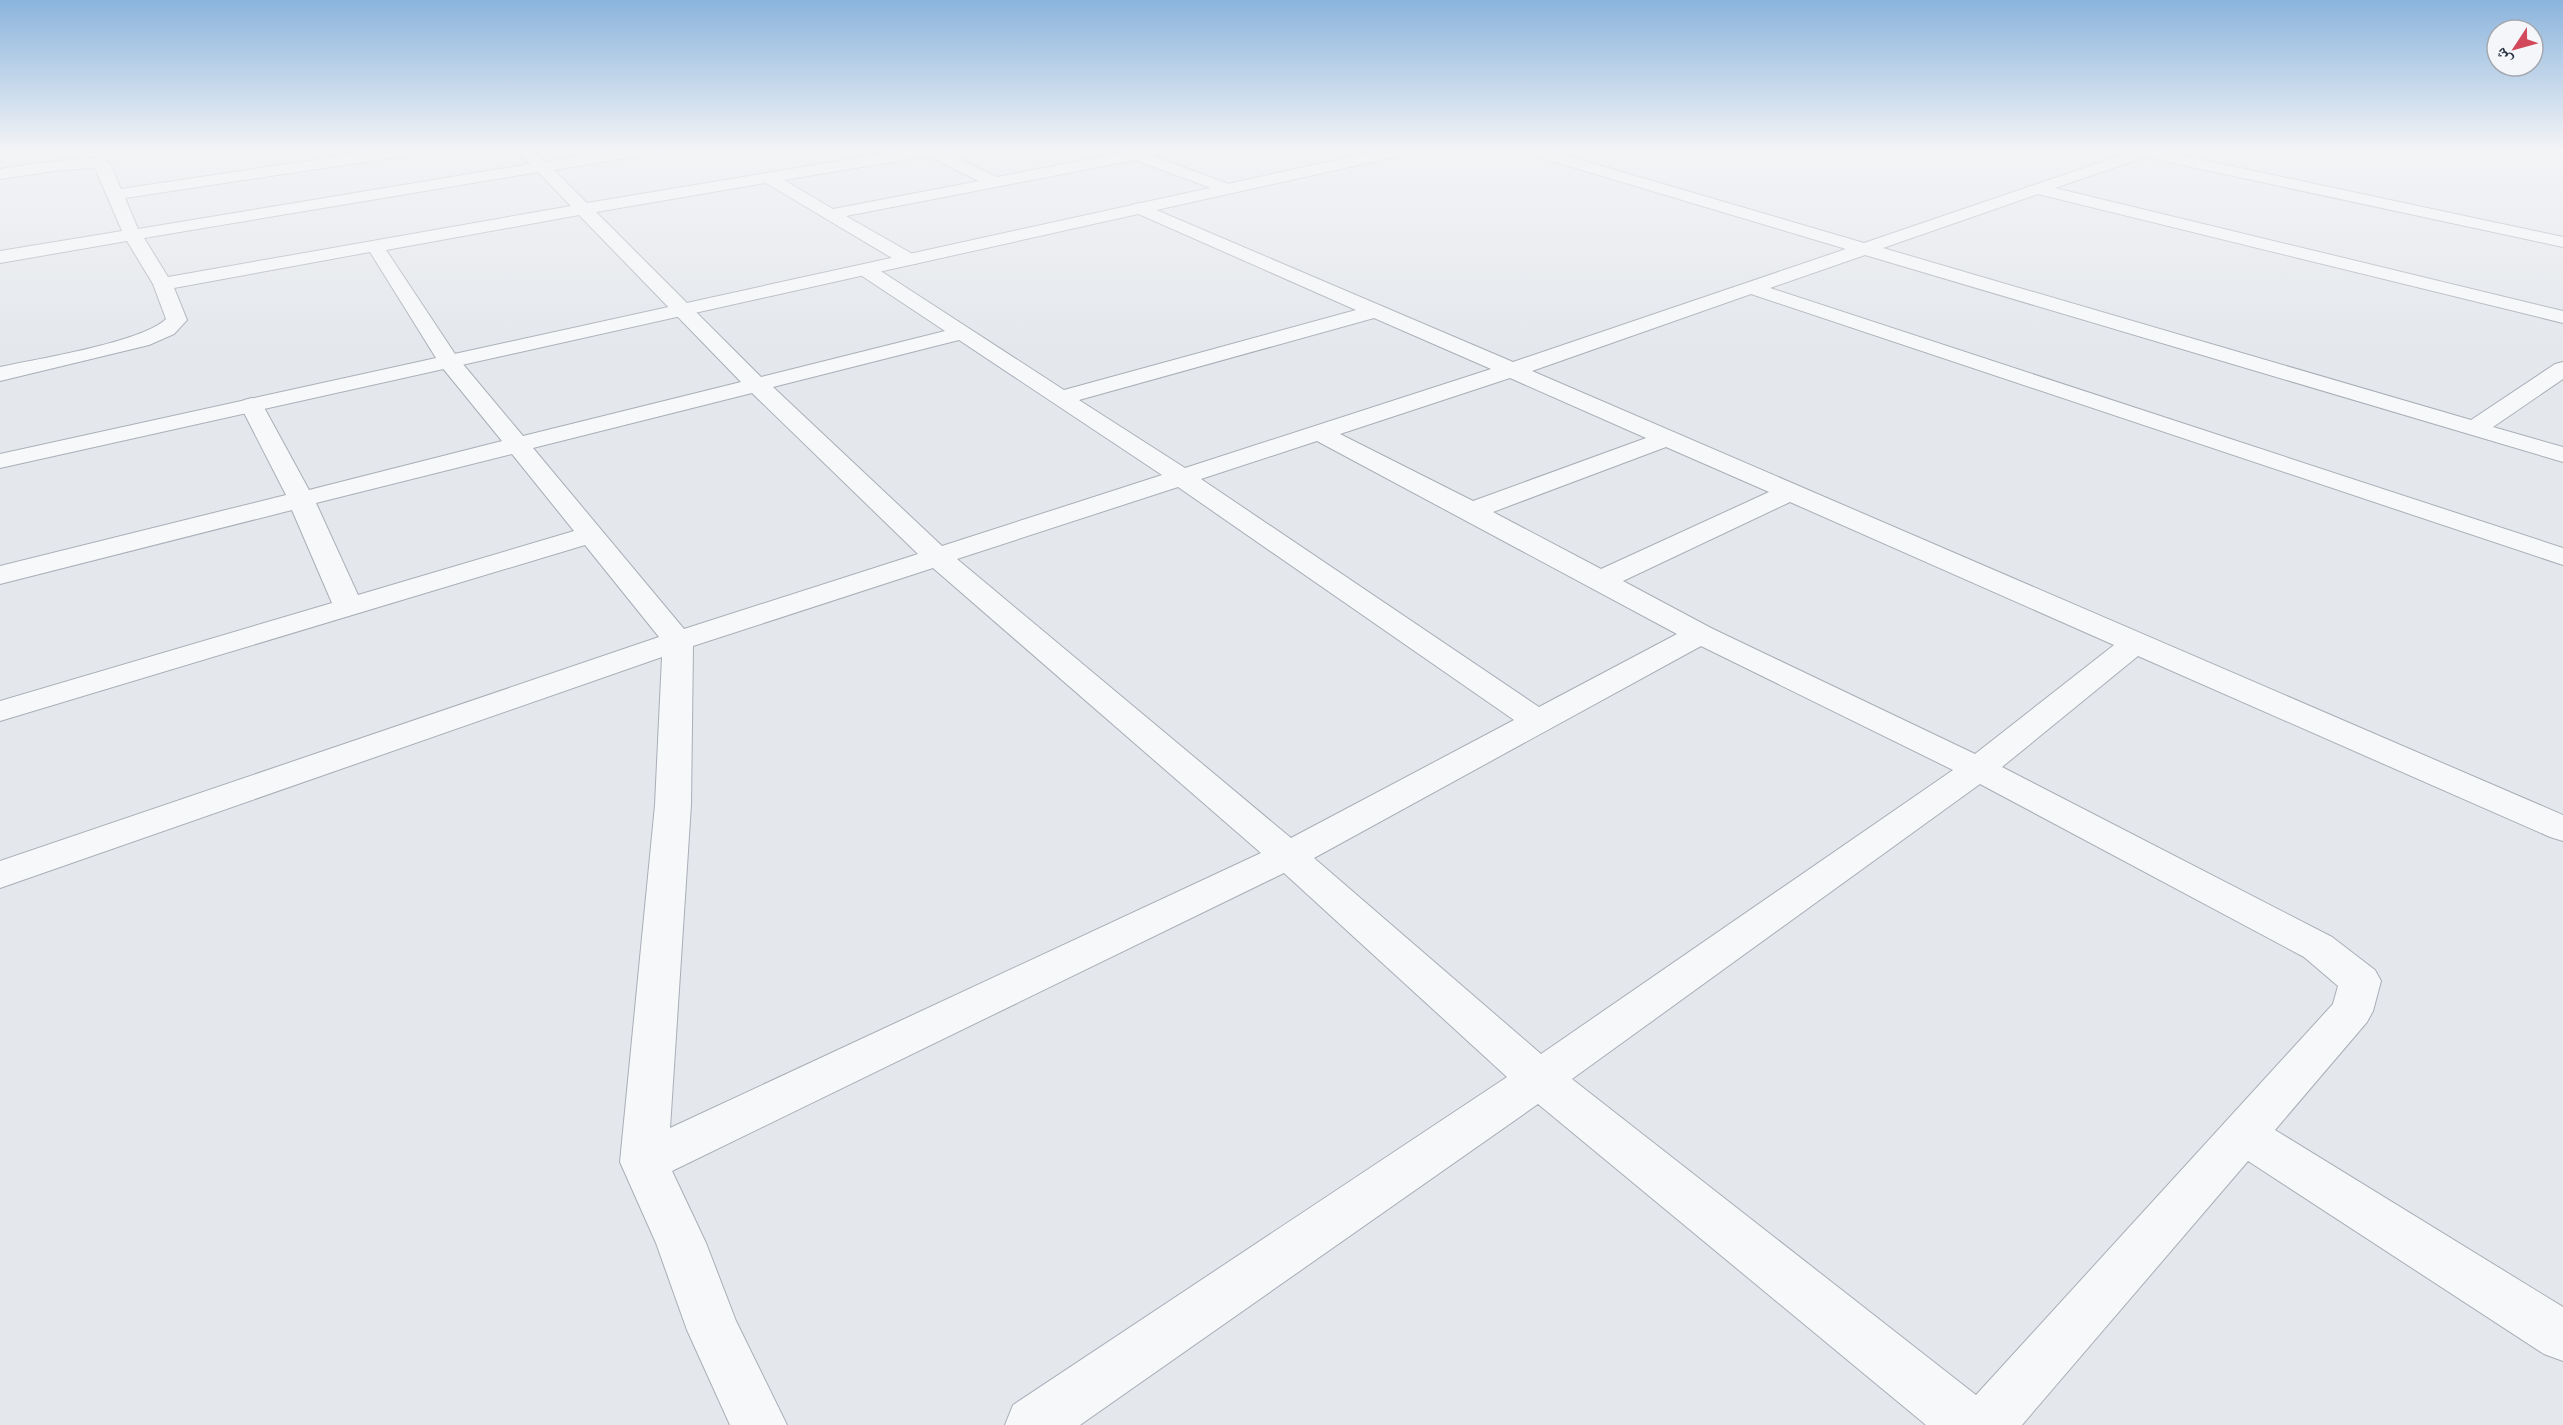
<svg xmlns="http://www.w3.org/2000/svg" width="2563" height="1425" viewBox="0 0 2563 1425" font-family="'PT Sans Narrow','Noto Naskh Arabic',sans-serif">
<style>
.lines{fill:none;stroke-linecap:round;stroke-linejoin:round}
.minor-casing{stroke:#a9aeb7;stroke-width:2}
.tertiary-casing{stroke:#a9aeb7;stroke-width:2}
.minor{fill:#f7f8fa;fill-rule:evenodd}
.tertiary{fill:#f7f8fa;fill-rule:evenodd}
</style>
<rect width="100%" height="100%" fill="#e4e7ec"/>
<g class="lines">
<g class="minor-casing">
<path id="minor" d="M393,148H431L424,153L125,198L138,229L530,164L513,148H529L545,162L628,148H664L657,153L554,170L587,203L917,148H936L997,177L1148,148H1179L1177,151L1153,156L1234,186L1236,189L1234,192H1222L1135,160L846,216L916,256L918,260L916,264H902L766,183L596,212L761,377L945,331L859,274L857,270L859,266H873L1064,390L1356,310L1134,212L1132,208L1134,204L1140,203L1513,362L1846,249L1518,151L1516,148H1540L1864,243L2128,153L2127,148H2164L2161,151L2563,237V247L2145,157L2055,188L2563,311V323L2038,194L1883,248L2471,420L2555,364L2563,362V379L2493,427L2563,447V462L1865,255L1770,288L2563,548V565L1751,294L1532,371L2563,815V841L2550,837L2138,656L2002,767L2332,937L2375,970L2381,981L2373,1011L2367,1022L2275,1130L2563,1307V1361L2544,1354L2248,1161L2022,1425H1926L1538,1104L1080,1425H1005L1013,1405L1507,1077L1284,873L672,1171L706,1243L736,1321L787,1425H730L687,1330L656,1243L620,1162L655,805L662,657L0,888V861L659,637L585,545L0,721V701L332,603L292,510L0,584V566L286,495L240,405L244,400L252,398L260,400L309,490L502,441L441,366L370,252L174,288L187,320L174,334L149,345L0,381V367C37,359 143,342 166,319L153,284L127,241L0,263V251L122,231L95,168L61,170L0,179V169C16,167 97,153 106,160C113,164 117,182 121,189ZM928,156L979,181L833,209L784,180ZM538,172L571,206L168,277L144,238ZM579,215L741,382L523,436L457,357L386,250ZM1374,318L1491,369L1185,468L1079,400ZM959,340L1162,475L942,546L773,387ZM1510,378L1646,438L1473,501L1340,434ZM752,393L918,554L684,629L533,448ZM1317,441L1677,634L1539,707L1201,479ZM1666,447L1769,492L1601,569L1493,512ZM512,454L574,531L358,595L316,503ZM1178,487L1514,720L1291,838L957,559ZM1790,502L2114,645L1975,754L1711,628L1623,581ZM933,568L1261,853L670,1128L691,805L693,646ZM1701,646L1953,770L1541,1054L1314,858ZM1980,784L2304,957L2338,986L2333,1004L1976,1395L1572,1079Z"/>
</g>
<g class="tertiary-casing">
<path id="tertiary" d="M1391,148H1419L1412,153L0,468V454Z"/>
</g>
<use href="#minor" class="minor"/>
<use href="#tertiary" class="tertiary"/>
</g>
<linearGradient id="sky" x2="0" y2="1"><stop stop-color="#8bb4dd"/><stop offset="0.43" stop-color="#f3f4f6"/><stop offset="1" stop-color="#f3f4f6" stop-opacity="0"/></linearGradient>
<rect width="2563" height="348" fill="url(#sky)"/>
<g transform="translate(2515 48) rotate(234)"><circle r="28" fill="#f4f6f9" stroke="#a4a8b1" stroke-width="1.5"/>
<path d="M0-4.5L10 22L0 15L-10 22Z" fill="#d1495b"/>
<text y="-9" font-size="16" font-weight="bold" text-anchor="middle" fill="#2b3445">ش</text>
</g>
</svg>
